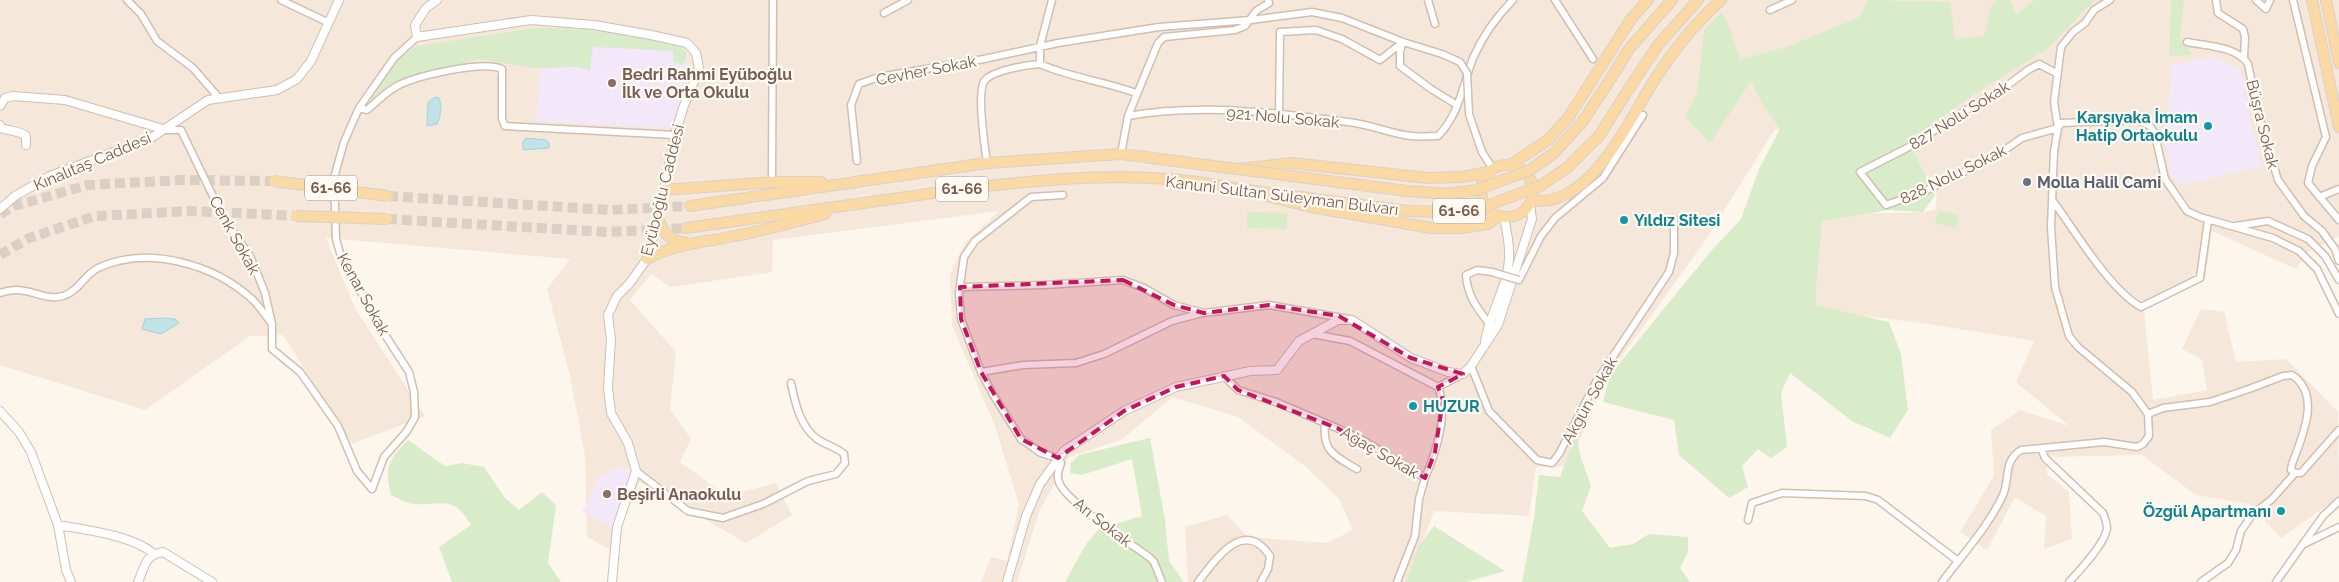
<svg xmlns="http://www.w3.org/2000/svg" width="2339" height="582" viewBox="0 0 2339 582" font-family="Raleway,sans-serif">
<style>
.residential{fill:#f5e8da}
.education{fill:#f3e8fa}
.green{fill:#d8ecc9}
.water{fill:#bfe3e8;stroke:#a5d3da}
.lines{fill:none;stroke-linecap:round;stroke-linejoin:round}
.primary-tunnel{stroke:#dcd0c4;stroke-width:10;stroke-dasharray:10 5;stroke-linecap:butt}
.minor-casing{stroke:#d1beb0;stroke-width:9}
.tertiary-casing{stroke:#d1beb0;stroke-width:10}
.primary-casing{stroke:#dad1cd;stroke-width:12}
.minor{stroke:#fff;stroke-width:6}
.tertiary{stroke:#fff;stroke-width:8}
.primary{stroke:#fbd9a5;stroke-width:10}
.minor-bridge-casing{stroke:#d1beb0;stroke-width:9;stroke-linecap:butt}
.primary-bridge-casing{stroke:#dad1cd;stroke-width:12;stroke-linecap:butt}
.minor-bridge{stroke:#fff;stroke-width:6}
.primary-bridge{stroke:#fbd9a5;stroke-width:10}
.marked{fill:#c2185b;fill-opacity:0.2;stroke:#c2185b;stroke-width:4;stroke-dasharray:10 6;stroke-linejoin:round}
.education-dot{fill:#8d6e63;stroke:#fffaf3;stroke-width:2}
.culture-dot{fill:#0f9aa8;stroke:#fffaf3;stroke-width:2}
.worship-dot{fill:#6b7280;stroke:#fffaf3;stroke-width:2}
.labels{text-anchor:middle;stroke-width:4.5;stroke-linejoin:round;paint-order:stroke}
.shield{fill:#fffaf3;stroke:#a28b7f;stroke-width:1}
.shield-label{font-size:15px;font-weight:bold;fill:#7a5c4d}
.street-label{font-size:16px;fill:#7a5c4d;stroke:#fffaf3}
.education-label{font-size:16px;font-weight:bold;fill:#785e54;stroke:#fffaf3;text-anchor:start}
.culture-label{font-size:16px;font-weight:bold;fill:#0d838f;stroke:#fffaf3;text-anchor:end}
.worship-label{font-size:16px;font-weight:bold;fill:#5b616d;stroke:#fffaf3;text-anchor:start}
</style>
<rect width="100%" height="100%" fill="#fdf6ec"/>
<path class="residential" d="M0,0H2339V236L2307,253L2296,269L2212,231L2205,280L2144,310L2153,400L2207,390L2202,360L2182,349L2201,309L2224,312L2236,362L2286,359L2338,412L2339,497L2281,538L2249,504L2196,495L2142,455L2047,457V474L2069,492L2072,539L2044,549L2046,516L2015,497L1987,550L1960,532L1994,476L1991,430L2020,410L2069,426L2016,382L2034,341L1929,324L1807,309L1821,215L1925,212L1936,209L1937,179L1775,129L1705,241L1609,374L1568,466L1536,467L1529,516L1434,511L1408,582H1188L1185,527L1227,515L1248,537L1327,543L1353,530L1339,499L1306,467L1238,417L1173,397L1121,440L1069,457L1039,512L1017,582H981L991,557L1007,561L1019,504L995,426L952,325L950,274L965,243L999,211L773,240L772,272L671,287L651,274L630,300L676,352L670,409L691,439L680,462L727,496L776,483L792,515L746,543L640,482L609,549L587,537L585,456L570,376L547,289L570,259L326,238L355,308L425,416L352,444L283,335L250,336L145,410L0,365Z"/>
<path class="education" d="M600,38L686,49L689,53L679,81L689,85L671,128L536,121L543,47Z
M2215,57L2238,69L2243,77L2248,111L2262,166L2180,185L2172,177L2165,144L2172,64Z
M619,466L629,470L630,475L612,527L582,512L600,477Z"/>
<path class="green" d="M1868,0L1950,2L1955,39L1984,36L1992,3L1997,0H2010L2016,15L2035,0H2095L2047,49L1979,91L1911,139L1912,149L1935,195L1923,212L1889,210L1822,221L1816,288V305L1889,322L1901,354L1908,410L1890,438L1852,421L1790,373L1781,393L1787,447L1771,458L1758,449L1742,466L1748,487L1729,498L1679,455L1674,420L1603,402L1610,375L1711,251L1741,219L1759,169L1780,129L1761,102L1751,81L1710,143L1685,117L1697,92L1704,30L1722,12L1730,29L1740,60L1789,46L1860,17Z
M2171,0H2184L2180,38L2193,55L2169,56Z
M535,28L596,29L678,45L686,51L687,55L683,65L673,62V51L593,47L590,71L579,67L534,68L479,59L400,81L377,94L367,105L375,88L398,60L417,46Z
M1939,210L1959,215L1956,228L1935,223Z
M1247,212L1287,213V229L1247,228Z
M1576,433L1581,458L1591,486L1582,511L1610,548L1633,544L1649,534L1688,537V552L1680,568L1690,582H1522L1534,518L1539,475L1560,477Z
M1150,438L1165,520L1169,561L1184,582H1065L1086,544L1099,529L1142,516L1132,459L1082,475L1070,473L1071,463L1079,455Z
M408,440L445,466L462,463L484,467L505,498L519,510L542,492L556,505L548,563L561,582H452L439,547L471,525C453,494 442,506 413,504C406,503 398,498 391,495C384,467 388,460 408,440Z
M1434,526L1505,571L1466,582H1406L1418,547Z"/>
<path class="water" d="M435,97L439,98C442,106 441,116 437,124L427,126C427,117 428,110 428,102Z
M526,138L546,140L549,143V148L523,150V142Z
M164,318L175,319L179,323L161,334L142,329L145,319Z"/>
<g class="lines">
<path class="primary-tunnel" d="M388,196L610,210L690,206
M0,214L14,206L88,185L182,180L274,181
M387,219L608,232L686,228
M0,255L29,238L95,216L193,211L296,216"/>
<g class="minor-casing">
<path id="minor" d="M127,0L141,14L157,41L193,68L219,98
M281,0L327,22
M1428,0L1435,24
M1555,0L1593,59
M2110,0L2094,10L2085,23L2073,32L2061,47L2054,102L2058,128L2054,151L2051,227L2055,287L2069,336L2078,347L2132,392L2148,414
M2216,0L2218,13L2243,29L2245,37L2244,57
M2256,0L2266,9L2270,0
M2293,0L2326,137L2312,166L2308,183L2339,220
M1770,10L1792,0
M884,13L908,0
M2187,42C2206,46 2237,46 2248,64L2258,114L2278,180L2304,216L2322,231L2335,249L2339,261
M1402,44L1400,52V66L1431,89L1457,105
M1040,64C1071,78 1104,81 1136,93
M2056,73L2039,64L2028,70L1996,94L1979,102L1907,148L1860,172L1886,205L1925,191L1996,156L2022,138L2058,128L2061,123L2137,120L2150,126L2155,135L2165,179L2187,211L2200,217L2273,238L2299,251L2317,269L2339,314
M359,108L367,110C376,102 386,92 397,86C416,76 483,60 502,69V119L505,126L675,135
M1279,114L1280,32L1316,30L1342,39L1380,60L1403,42
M1128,116L1158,43L1164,37L1235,30L1245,26L1256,11L1269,3L1268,0
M1482,152L1493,169
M1121,154L1128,116C1202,103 1281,113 1355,123C1374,126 1393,134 1411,136C1420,137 1429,136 1438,136C1459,115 1463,85 1473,58C1482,38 1497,16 1513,0
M857,161L851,105L859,84L879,77L984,59L1058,43L1159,27L1251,20L1312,12L1342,18L1403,42L1442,54
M987,163C985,148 976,90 985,80C994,70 1027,65 1040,64V46L1052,0
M772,175L773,0
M1063,195L1031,197L975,241L964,257L959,292L961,319L981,372L994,396L1021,439L1041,453L1058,458L1061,463C1059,470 1056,475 1059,482C1064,500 1131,544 1149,557L1154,562L1162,582
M2319,197L2339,189
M2053,201C2075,231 2110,290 2141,307L2200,278L2208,220
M2235,226L2268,221L2308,239L2325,256L2339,280
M1519,280L1541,236L1555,218L1603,178L1643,115
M960,287L1045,285L1123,280L1144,288L1174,305L1204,313L1269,305L1349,319
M0,293C28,283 41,302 63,296C79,291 85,274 98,268C148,245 214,264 253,300C260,307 266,316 272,324L265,293L250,256L224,219L181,130H164
M1488,322C1476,307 1467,294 1466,275L1477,270L1492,272
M272,324V349L300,372L310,386L338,426L357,471L372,489
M1312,334L1350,341L1438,387
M1471,366L1489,411L1537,460L1552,463L1559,454L1596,382L1669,272L1674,253V219
M981,372L1023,365L1076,363L1104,354L1172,321L1202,313
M1224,376L1238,390L1276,402L1337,428L1366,442L1425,478C1436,452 1449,414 1438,387L1463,374
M1325,423C1322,452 1335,456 1357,469
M2041,448L2045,458L2103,513C2105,518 2107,523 2107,529C2104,545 2080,570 2069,582
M636,471L688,511L723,518L763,504L808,481L836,474L845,463L844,454C836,447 826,445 817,439C800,426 795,403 791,383
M2295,473H2301L2339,430
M372,489L384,457L407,431L415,417L414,392L409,372L378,324L340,253L336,239L334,178L344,142L359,108L394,58L417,37
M1748,520L1752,503L1782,493L1866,496L1878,500L1958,561
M2304,544L2339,527
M1198,582C1216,559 1244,517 1270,556L1268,569L1261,582
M1397,582L1415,536L1419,499L1425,478
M1942,582C1963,554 1988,527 2003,495C2010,479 2003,461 2021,450L2104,442L2137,447L2143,444L2149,436L2148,414L2163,408L2210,402L2249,389L2283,376L2292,375C2322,395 2302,437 2292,464L2291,470L2295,473
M2201,582L2228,563L2236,550L2241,531L2252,515L2272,499L2295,473
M2276,582L2323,516L2339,501"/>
</g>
<g class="tertiary-casing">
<path id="tertiary" d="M437,0L426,8L415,25L417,37L531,20L594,25L651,35L687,43L696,53L699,69L683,108L675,135L658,219L647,259L629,284L617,296L608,315L611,339L608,388L611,413L628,443L636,471L617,527L612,582
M0,106L5,98L13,96L65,100L163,129
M0,125L1,128C9,131 20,131 26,136V145
M0,209L15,196L50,176L151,138L208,100L277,90L297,79L311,61L339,0
M1485,341C1490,313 1507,288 1509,259C1510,245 1507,231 1504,217
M0,411L19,432L31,452L58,525L66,570L71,582
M58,525C86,530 132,535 154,554
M138,582C145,567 144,555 163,552L212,582
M1007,582L1026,516L1040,484L1064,451L1124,411L1176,387L1250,371L1277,370L1299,341L1338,320H1352L1411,358L1448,372L1463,374L1471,366L1498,325L1532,219L1530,205"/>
</g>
<g class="primary-casing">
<path id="primary" d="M2312,0L2339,127
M2326,0L2339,63
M1613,75L1629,49L1672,0
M1630,87L1658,45L1698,0
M1481 191a26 26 0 1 1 52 0a26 26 0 1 1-52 0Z
M1510,165L1548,140L1568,118L1631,19L1648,0
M664,190L774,182H821
M1267,196L1311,207L1431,228H1462L1488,224L1498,216
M1532,200C1590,210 1630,118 1655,79C1674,50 1695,23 1721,0
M690,206L987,163L1121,154L1237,169L1292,163L1427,178L1462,177L1488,172
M658,219C665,235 670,241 687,243
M686,228C757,218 828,208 899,198C1013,182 1134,164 1248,191
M647,259C672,244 707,242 735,236C766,230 795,222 825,214"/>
</g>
<use href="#minor" class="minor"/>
<use href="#tertiary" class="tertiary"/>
<use href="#primary" class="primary"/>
<g class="minor-bridge-casing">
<path id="minor-bridge" d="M1442,54L1460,62L1467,73L1469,114L1482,152
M1492,272L1519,280"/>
</g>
<g class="primary-bridge-casing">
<path id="primary-bridge" d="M1237,169L1407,191L1448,194L1476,190L1530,170L1554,153L1583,121L1613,75
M274,181L388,196
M1240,189L1408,211L1452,212L1481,208L1540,186L1568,167L1599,136L1630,87
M296,216L387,219"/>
</g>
<use href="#minor-bridge" class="minor-bridge"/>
<use href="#primary-bridge" class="primary-bridge"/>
</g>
<path class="marked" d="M1123,280L1174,305L1204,313L1269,305L1339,316L1411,358L1463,374L1438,387L1443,400L1435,452L1425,478L1337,428L1238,390L1224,376L1176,387L1124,411L1058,458L1021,439L981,372L961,319L960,287Z"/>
<g class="education-dot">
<circle cx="612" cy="83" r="5"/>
<circle cx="607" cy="494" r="5"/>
</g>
<g class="culture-dot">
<circle cx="2208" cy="126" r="5"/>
<circle cx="1624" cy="220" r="5"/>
<circle cx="1413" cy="406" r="5"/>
<circle cx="2281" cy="511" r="5"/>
</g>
<circle class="worship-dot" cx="2027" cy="182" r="5"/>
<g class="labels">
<g class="shield">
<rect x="305" y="175.5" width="52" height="25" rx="4"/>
<rect x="936" y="176.5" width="52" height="25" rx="4"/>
<rect x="1433" y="198.5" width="52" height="25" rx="4"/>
</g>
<g class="shield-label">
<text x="331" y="193">61-66</text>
<text x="962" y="194">61-66</text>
<text x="1459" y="216">61-66</text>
</g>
<g class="street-label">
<text transform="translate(926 70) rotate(-11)" y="6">Cevher Sokak</text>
<text transform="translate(1959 115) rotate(-32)" y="6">827 Nolu Sokak</text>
<text transform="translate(1283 117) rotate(5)" y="6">921 Nolu Sokak</text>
<text transform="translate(2263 124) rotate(76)" y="6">Büşra Sokak</text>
<text transform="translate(92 161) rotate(-23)" y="6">Kınalıtaş Caddesi</text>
<text transform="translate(1953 174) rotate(-26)" y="6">828 Nolu Sokak</text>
<text transform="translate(662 190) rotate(-76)" y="6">Eyüboğlu Caddesi</text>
<text transform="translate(1282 195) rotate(7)" y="6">Kanuni Sultan Süleyman Bulvarı</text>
<text transform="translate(235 235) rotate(61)" y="6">Cenk Sokak</text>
<text transform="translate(364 294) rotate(61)" y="6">Kenar Sokak</text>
<text transform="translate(1589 400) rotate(-61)" y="6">Akgün Sokak</text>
<text transform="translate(1380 452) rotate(30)" y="6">Ağaç Sokak</text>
<text transform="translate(1103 522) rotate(38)" y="6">Arı Sokak</text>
</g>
<g class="education-label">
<text x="622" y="80">Bedri Rahmi Eyüboğlu<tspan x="622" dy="18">İlk ve Orta Okulu</tspan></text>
<text x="617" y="500">Beşirli Anaokulu</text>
</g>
<g class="culture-label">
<text x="2198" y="123">Karşıyaka İmam<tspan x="2198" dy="18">Hatip Ortaokulu</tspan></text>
<text x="1634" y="226" text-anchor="start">Yıldız Sitesi</text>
<text x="1423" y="412" text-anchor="start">HUZUR</text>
<text x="2271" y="517">Özgül Apartmanı</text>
</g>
<g class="worship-label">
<text x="2037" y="188">Molla Halil Cami</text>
</g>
</g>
</svg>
